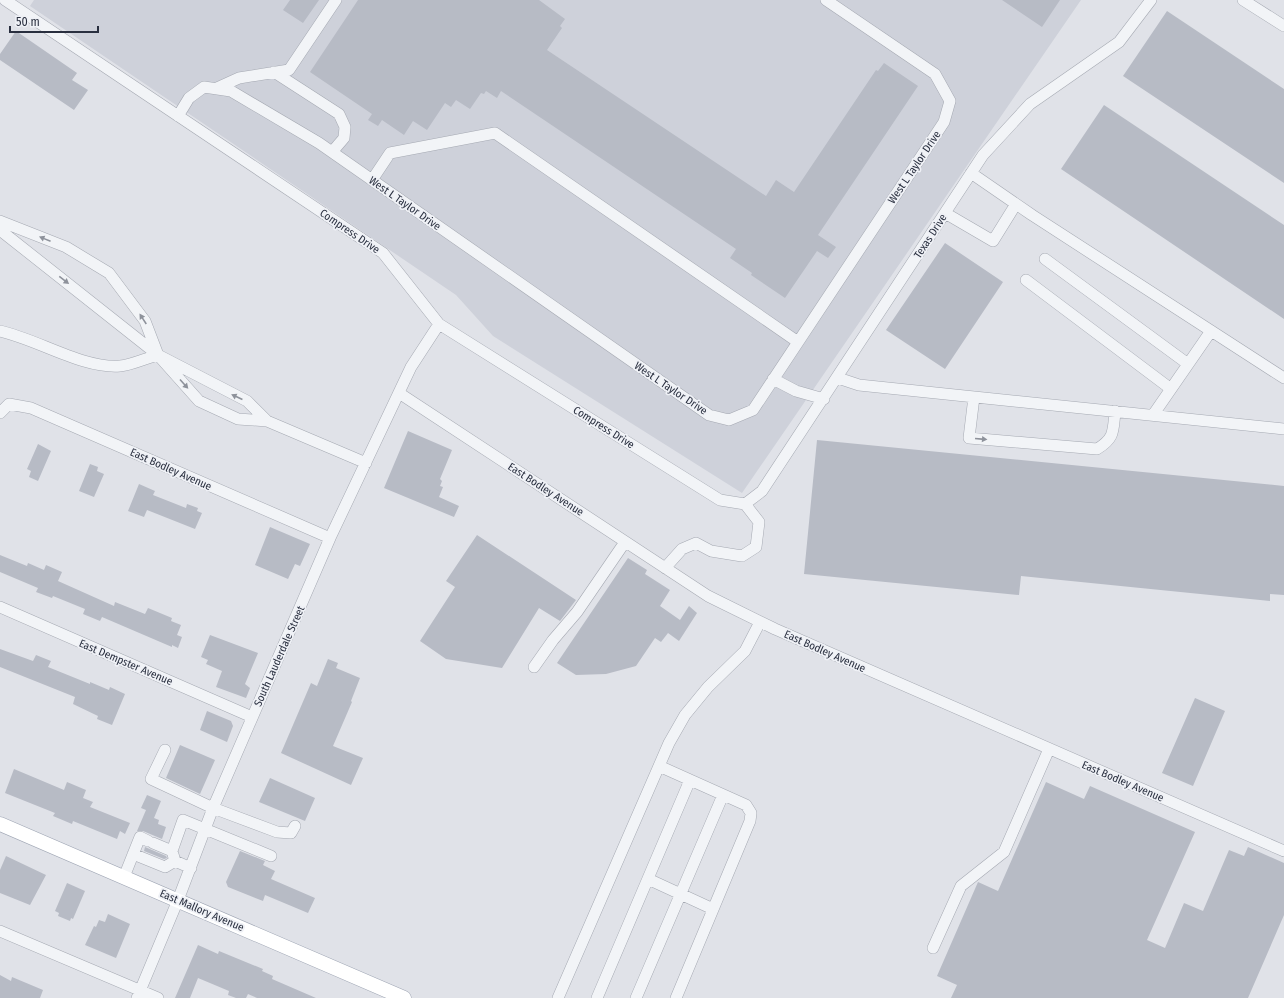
<svg xmlns="http://www.w3.org/2000/svg" width="1284" height="998" viewBox="0 0 1284 998" font-family="'Fira Sans Condensed',sans-serif">
<style>
.built{fill:#ced1da}
.building{fill:#b7bbc5}
.lines{fill:none;stroke-linecap:round;stroke-linejoin:round}
.minor-casing{stroke:#a5a9b2;stroke-width:12}
.major-casing{stroke:#9fa6b4;stroke-width:15}
.minor{stroke:#f2f4f7;stroke-width:11}
.major{stroke:#fff;stroke-width:14}
.oneway{fill:#8e929b}
.labels{text-anchor:middle;stroke-width:3.5;stroke-linejoin:round;paint-order:stroke}
.street-label{font-size:11px;fill:#292f3f;stroke:#eff1f6}
</style>
<rect width="100%" height="100%" fill="#e0e2e8"/>
<path class="built" d="M34,0H1081L742,493L493,336L456,295L30,6Z"/>
<path class="building" d="M290,0H319L303,23L283,10Z
M358,0H539L565,19L560,26L562,28L547,50L766,196L776,180L794,192L876,70L878,71L884,63L918,86L818,235L836,247L828,258L817,251L785,298L751,275L752,273L730,258L736,249L501,91L497,98L486,91L484,94L481,93L470,109L456,100L451,107L445,103L427,130L413,121L404,135L382,120L378,126L368,120L372,114L310,72Z
M1002,0H1060L1042,27Z
M1167,11L1284,89V183L1123,76Z
M16,31L77,73L72,80L88,90L74,110L0,60V54Z
M1104,105L1284,225V319L1061,169Z
M945,243L1003,282L945,369L886,330Z
M408,431L452,450L440,479L442,481L440,486L443,487L439,497L459,506L454,517L384,488Z
M817,440L1284,486V595L1270,594V601L1021,576L1019,595L804,574Z
M38,444L51,451L38,481L29,477L31,471L27,469Z
M90,464L98,467L97,471L104,474L94,497L79,491Z
M139,484L155,491L153,495L186,508L187,504L198,508L197,511L202,513L195,529L147,510L144,517L128,511Z
M270,527L310,544L300,566L295,564L288,579L255,565Z
M477,535L576,600L560,621L539,608L502,668L446,659L420,641L455,587L446,581Z
M0,555L27,566L28,563L44,570L46,565L62,572L58,581L114,606L115,602L145,614L148,608L172,618L171,621L181,625L177,635L182,637L178,648L172,645V647L102,617L100,621L83,614L85,609L53,596L52,598L36,592L38,588L0,572Z
M628,558L647,570L645,574L670,590L660,606L680,620L689,606L697,613L679,641L668,633L661,642L655,638L636,666L606,674L576,675L557,663Z
M210,635L258,653L245,684L250,688L246,698L216,687L222,671L206,664L208,660L201,657Z
M0,649L33,661L36,655L51,661L48,667L90,684V682L109,690L110,687L125,694L112,725L97,719L98,716L73,704L75,697L0,667Z
M328,659L338,663L336,668L360,678L351,701L352,702L333,746L363,758L351,785L281,753L311,683L317,686Z
M1195,698L1225,711L1193,786L1162,773Z
M207,711L231,721L233,726L227,742L200,730Z
M180,745L215,760L200,794L166,778Z
M14,769L64,790L67,782L86,790L83,798L93,802L90,807L130,823L125,834L120,831L117,839L73,821L72,824L53,816L55,813L5,793Z
M270,778L315,798L305,821L259,802Z
M1046,782L1084,799L1090,786L1195,832L1147,940L1165,948L1184,903L1203,911L1229,850L1244,856L1248,847L1284,863V915L1248,998H951L957,985L937,976L978,882L998,891Z
M147,795L161,801L154,818L159,820L158,824L166,827L162,839L143,831H137L146,810L141,808Z
M145,847L166,856L167,858L164,859L144,851Z
M240,851L265,861L263,865L275,871L271,879L315,898L308,913L265,895L263,901L228,887L226,882Z
M6,856L46,875L30,905L0,893V870Z
M67,883L85,891L73,919L71,918L70,921L58,916L59,913L55,911Z
M108,914L130,924L116,958L85,945L94,926L96,927L99,920L105,922Z
M198,945L218,954L219,951L263,969L262,971L273,976L272,979L316,998H257L248,994L246,998H236L228,995L229,991L198,978L190,998H175Z
M0,975L11,981L12,977L43,990L40,998H0Z"/>
<g class="lines">
<g class="minor-casing">
<path id="minor" d="M5,0L383,253L439,324L720,500L745,504
M1243,0L1284,26
M274,72L339,114L345,127L344,138L332,152
M217,88L239,78L289,70L336,0
M178,116L189,98L204,87L231,91L319,143L709,415L729,420L753,410L944,122L950,101L935,74L826,0
M971,173L1032,215L1284,378
M372,180L390,153L495,133L798,342
M945,213L993,241L1016,204
M0,221L66,247L109,273L145,321L158,355L199,401L238,419L267,421L366,463
M0,230L158,355L247,401L267,421
M1045,259L1188,364
M1026,280L1171,389
M0,331C37,339 83,369 120,366C132,365 146,358 158,355
M838,378L859,385L1284,429
M773,379L796,391L824,399
M399,393L708,596L775,629L1284,851
M974,397L969,438L1097,449C1115,438 1113,431 1115,411
M0,413L9,404L31,408L330,538
M1153,415L1211,331
M745,504L762,491L983,155L1030,104L1119,42L1151,0
M665,568L682,549L696,543L711,551L742,556L756,547L759,522L745,504
M0,607L252,717
M534,667L553,640L577,612L625,542
M165,750L151,779L213,808L277,832L291,833L295,826
M659,766L746,805L751,813L750,821L676,998
M153,843L172,851L175,861L191,868
M172,851L183,820L271,856
M133,854L165,867L175,861
M124,877L140,837L148,841
M648,879L713,909
M0,931L158,998
M933,948L961,886L1004,852L1049,749
M137,998L178,900L213,808L330,538L411,367L439,324
M558,998L669,743L685,715L708,687L745,651L760,622
M597,998L690,780
M636,998L723,795"/>
</g>
<g class="major-casing">
<path id="major" d="M0,824L404,998"/>
</g>
<use href="#minor" class="minor"/>
<use href="#major" class="major"/>
</g>
<defs><path id="oneway-solid" d="M-6-.8H1V-3.2L6.5 0L1 3.2V.8H-6Z"/></defs>
<g class="oneway">
<use href="#oneway-solid" transform="translate(45 239) rotate(-158)"/>
<use href="#oneway-solid" transform="translate(64 280) rotate(38)"/>
<use href="#oneway-solid" transform="translate(143 319) rotate(-123)"/>
<use href="#oneway-solid" transform="translate(184 384) rotate(48)"/>
<use href="#oneway-solid" transform="translate(237 397) rotate(-155)"/>
<use href="#oneway-solid" transform="translate(981 439) rotate(5)"/>
</g>
<g class="labels">
<g class="street-label">
<text transform="translate(914 167) rotate(-56)" y="4">West L Taylor Drive</text>
<text transform="translate(405 203) rotate(35)" y="4">West L Taylor Drive</text>
<text transform="translate(350 231) rotate(34)" y="4">Compress Drive</text>
<text transform="translate(930 236) rotate(-57)" y="4">Texas Drive</text>
<text transform="translate(671 388) rotate(34)" y="4">West L Taylor Drive</text>
<text transform="translate(604 427) rotate(32)" y="4">Compress Drive</text>
<text transform="translate(171 469) rotate(24)" y="4">East Bodley Avenue</text>
<text transform="translate(546 489) rotate(33)" y="4">East Bodley Avenue</text>
<text transform="translate(825 651) rotate(24)" y="4">East Bodley Avenue</text>
<text transform="translate(279 656) rotate(-66)" y="4">South Lauderdale Street</text>
<text transform="translate(126 662) rotate(23)" y="4">East Dempster Avenue</text>
<text transform="translate(1123 781) rotate(23)" y="4">East Bodley Avenue</text>
<text transform="translate(202 910) rotate(23)" y="4">East Mallory Avenue</text>
</g>
</g>
<path d="M10 26v6h88v-6" fill="none" stroke="#292f3f" stroke-width="2"/>
<text x="16" y="26" font-size="12" fill="#292f3f" stroke="#eff1f6" stroke-width="3" paint-order="stroke">50 m</text>
</svg>
